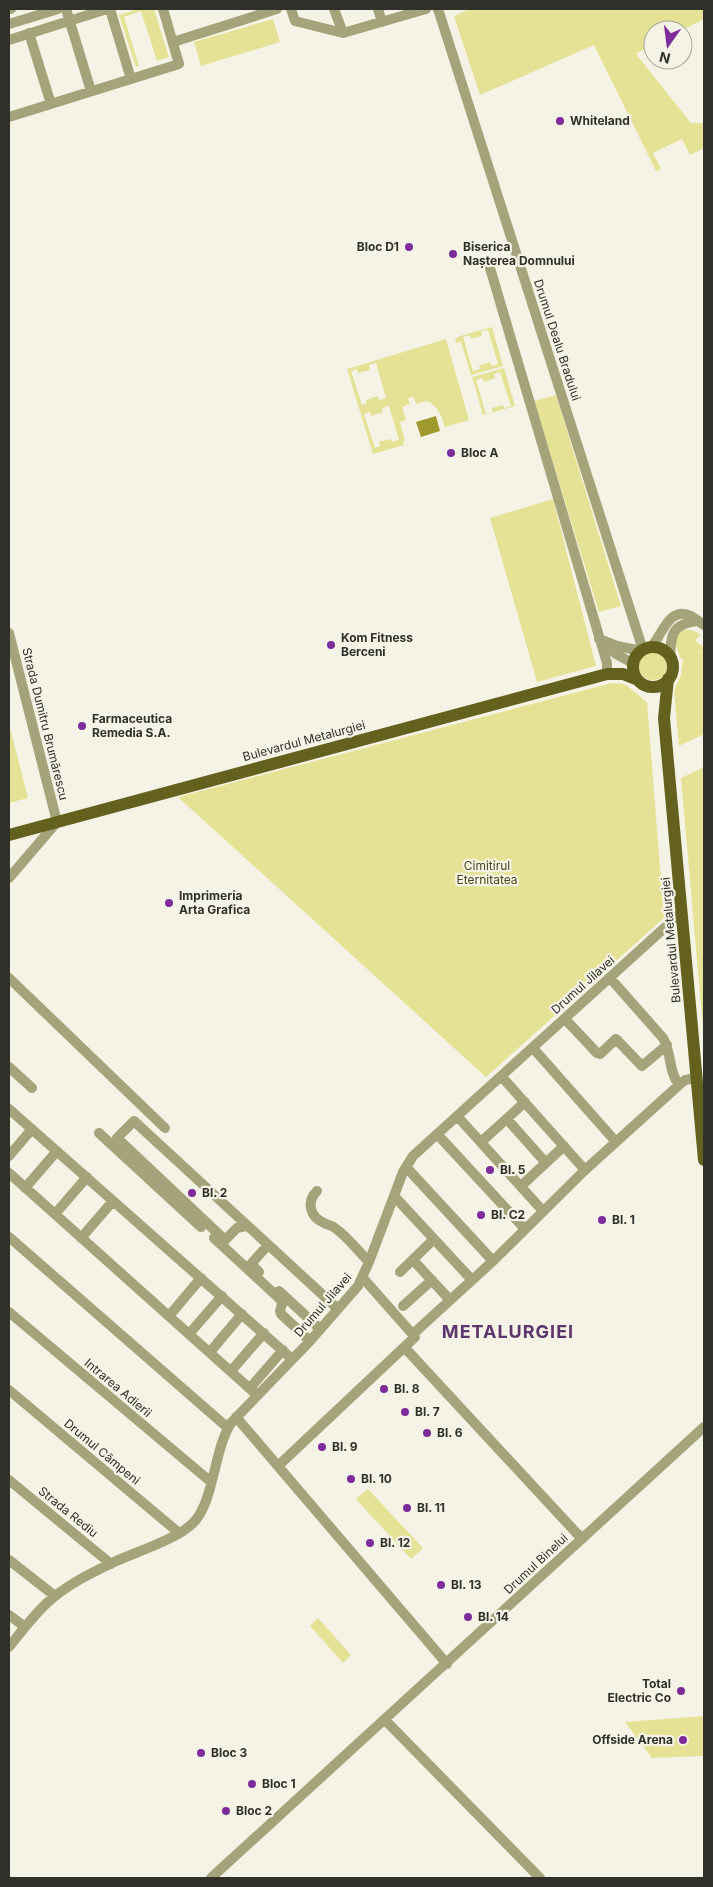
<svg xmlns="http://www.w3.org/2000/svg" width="713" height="1887" viewBox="0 0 713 1887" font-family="Inter,sans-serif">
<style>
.green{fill:#e6e295;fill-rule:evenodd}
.water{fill:#9f982c}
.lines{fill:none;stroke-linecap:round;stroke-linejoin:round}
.minor{stroke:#a5a37a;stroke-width:10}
.major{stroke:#64611f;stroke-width:12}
.poi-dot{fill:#7e2b9b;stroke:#f4f3e6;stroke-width:2}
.labels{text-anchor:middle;stroke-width:4.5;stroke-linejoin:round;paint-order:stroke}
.poi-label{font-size:12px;font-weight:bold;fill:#30302b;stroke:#f4f3e6;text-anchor:start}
.street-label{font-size:12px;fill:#30302b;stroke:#f4f3e6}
.park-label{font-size:12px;fill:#4a481d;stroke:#f4f3e6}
.district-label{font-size:18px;font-weight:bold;letter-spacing:1px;fill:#5c356c;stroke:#f4f3e6}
</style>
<rect width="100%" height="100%" fill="#f4f3e6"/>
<path class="green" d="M138,9H154L169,57L157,61L141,11L124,17L139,66L136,67L119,15Z
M470,9H704V19L683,30H653V45L636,54L691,123H704V148L690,155L682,139L653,153L661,169L656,171L594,45L480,95L454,16Z
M273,19L280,42L201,66L194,42Z
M492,327L503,366L471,375L461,342L456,343L455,339L460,336ZM488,330L498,364L492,366L490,362L479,366L480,369L473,371L463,337L470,335L471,339L482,336L481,331Z
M446,339L469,420L445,427C441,416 439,406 427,401L416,404L414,397L408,398L410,404L402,407L406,420L400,422L405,441L403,442L404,445L373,454L347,369ZM376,363L386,398L379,400L378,396L366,400L367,403L362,405L351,371L357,369L358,373L370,370L369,365ZM389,406L399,440L392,442L391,439L379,442L380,446L375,448L364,414L370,412L371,416L383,412L382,408Z
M504,368L515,406L483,415L472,377ZM500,372L511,406L504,408L503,405L492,408V412L486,414L476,380L482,378L484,382L495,378L494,374Z
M556,395L621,606L599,612L534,401Z
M553,499L596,666L537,682L490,518Z
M684,630C691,629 695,631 701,635L695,640L702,646L704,645V650L698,653L704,651V734L679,746L674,691L681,675L683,659H681L675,644L678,634Z
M639 666a14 14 0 1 1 28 0a14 14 0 1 1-28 0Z
M612,683L625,684L647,702L664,918L486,1077L178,797Z
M9,724L28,798L9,803Z
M704,767V1040L681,778Z
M368,1489L423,1548L411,1559L356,1499Z
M318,1618L351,1655L343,1663L310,1626Z
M704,1716V1756L652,1758L625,1722Z"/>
<path class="water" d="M436,416L440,431L421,437L416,422Z"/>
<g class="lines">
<path class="minor" d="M9,9H11
M66,9L91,91
M110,9L131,79
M291,9L295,21L343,33L426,9
M334,9L343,33
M378,9L382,22
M438,9L643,650
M9,24L58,9
M29,33L51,104
M9,40L107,9
M173,42L277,9
M9,117L179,64L163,9
M490,268L607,663V674
M9,633L57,822L9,878
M599,639L617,646L642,651
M603,643L616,654L634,664
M651,647C662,636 669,605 691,616C695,619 700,622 704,625
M670,657C671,634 672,624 697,621
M9,978L165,1128
M610,978L663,1038C672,1053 668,1071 679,1085
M565,1019L597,1053L600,1054L616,1039L642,1066L667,1045
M533,1048L616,1142
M9,1067L32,1088
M501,1076L585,1170
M9,1109L292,1359
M457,1116L543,1211
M507,1119L546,1163
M99,1133L201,1227
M437,1134L525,1229
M481,1142L525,1102
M9,1156L32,1129
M406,1167L493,1261L413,1334
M9,1173L257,1395
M521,1186L564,1146
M25,1188L57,1151
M317,1191C306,1202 310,1217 324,1223C328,1225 332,1225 335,1228C348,1237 358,1251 369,1262
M394,1196L472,1280
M55,1214L87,1177
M246,1226L237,1228L225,1240L117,1138L134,1121L338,1309
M9,1237L228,1428
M81,1238L113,1201
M214,1238L281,1300L282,1304L280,1311L281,1314L310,1341
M413,1260L450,1300
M493,1261L585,1170L679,1085L685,1080L697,1078
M259,1272L251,1264L268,1245
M400,1272L434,1239
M279,1291L320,1329
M403,1306L432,1280
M9,1312L211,1482
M169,1316L201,1278
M189,1334L222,1296
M405,1348L582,1539
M210,1352L242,1314
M231,1371L264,1333
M250,1388L283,1350
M9,1390L179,1533
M236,1417L447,1664
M279,1465L415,1337L363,1278
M9,1480L111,1564
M9,1560L55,1596
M9,1615L25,1627
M9,1647C21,1632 33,1616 47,1603C65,1586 89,1574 112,1563C135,1552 177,1540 194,1522C214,1501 214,1449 231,1423L310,1341L358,1286L369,1262L403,1172L413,1156L682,912
M385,1720L540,1878
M211,1878L704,1427"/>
<path class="major" d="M633 667a20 20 0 1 1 40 0a20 20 0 1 1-40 0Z
M668,679L664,718L704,1160
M9,835L607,674H623L638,680"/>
</g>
<g class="poi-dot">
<circle cx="560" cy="121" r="5"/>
<circle cx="409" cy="247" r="5"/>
<circle cx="453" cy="254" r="5"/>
<circle cx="451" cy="453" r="5"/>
<circle cx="331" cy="645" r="5"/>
<circle cx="82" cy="726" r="5"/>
<circle cx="169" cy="903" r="5"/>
<circle cx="490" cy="1170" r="5"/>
<circle cx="192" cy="1193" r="5"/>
<circle cx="481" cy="1215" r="5"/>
<circle cx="602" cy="1220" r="5"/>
<circle cx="384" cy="1389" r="5"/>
<circle cx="405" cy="1412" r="5"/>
<circle cx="427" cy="1433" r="5"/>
<circle cx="322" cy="1447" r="5"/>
<circle cx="351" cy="1479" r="5"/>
<circle cx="407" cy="1508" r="5"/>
<circle cx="370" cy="1543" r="5"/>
<circle cx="441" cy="1585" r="5"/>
<circle cx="468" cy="1617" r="5"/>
<circle cx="681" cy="1691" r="5"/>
<circle cx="683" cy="1740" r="5"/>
<circle cx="201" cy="1753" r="5"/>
<circle cx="252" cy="1784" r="5"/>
<circle cx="226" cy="1811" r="5"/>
</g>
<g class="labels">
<g class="poi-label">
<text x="570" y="125">Whiteland</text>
<text x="399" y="251" text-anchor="end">Bloc D1</text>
<text x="463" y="251">Biserica<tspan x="463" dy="14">Nașterea Domnului</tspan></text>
<text x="461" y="457">Bloc A</text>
<text x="341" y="642">Kom Fitness<tspan x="341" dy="14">Berceni</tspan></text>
<text x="92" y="723">Farmaceutica<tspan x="92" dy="14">Remedia S.A.</tspan></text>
<text x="179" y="900">Imprimeria<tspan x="179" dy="14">Arta Grafica</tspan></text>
<text x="500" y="1174">Bl. 5</text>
<text x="202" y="1197">Bl. 2</text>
<text x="491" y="1219">Bl. C2</text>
<text x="612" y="1224">Bl. 1</text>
<text x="394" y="1393">Bl. 8</text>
<text x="415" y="1416">Bl. 7</text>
<text x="437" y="1437">Bl. 6</text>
<text x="332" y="1451">Bl. 9</text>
<text x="361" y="1483">Bl. 10</text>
<text x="417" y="1512">Bl. 11</text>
<text x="380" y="1547">Bl. 12</text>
<text x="451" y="1589">Bl. 13</text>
<text x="478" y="1621">Bl. 14</text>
<text x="671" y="1688" text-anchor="end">Total<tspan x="671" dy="14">Electric Co</tspan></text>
<text x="673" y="1744" text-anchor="end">Offside Arena</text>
<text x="211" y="1757">Bloc 3</text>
<text x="262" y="1788">Bloc 1</text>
<text x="236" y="1815">Bloc 2</text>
</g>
<g class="street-label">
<text transform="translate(557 340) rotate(72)" y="4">Drumul Dealu Bradului</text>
<text transform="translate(45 724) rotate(76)" y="4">Strada Dumitru Brumărescu</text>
<text transform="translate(304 741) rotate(-15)" y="4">Bulevardul Metalurgiei</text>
<text transform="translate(671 940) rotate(-95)" y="4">Bulevardul Metalurgiei</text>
<text transform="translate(583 985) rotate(-42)" y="4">Drumul Jilavei</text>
<text transform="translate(323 1305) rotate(-49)" y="4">Drumul Jilavei</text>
<text transform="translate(118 1388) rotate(40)" y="4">Intrarea Adierii</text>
<text transform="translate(102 1452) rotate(40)" y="4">Drumul Câmpeni</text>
<text transform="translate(68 1512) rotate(39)" y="4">Strada Rediu</text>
<text transform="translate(536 1564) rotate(-43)" y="4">Drumul Binelui</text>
</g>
<g class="park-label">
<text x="487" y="870">Cimitirul<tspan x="487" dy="14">Eternitatea</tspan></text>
</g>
<g class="district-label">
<text x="508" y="1338">METALURGIEI</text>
</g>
</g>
<rect width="713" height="1887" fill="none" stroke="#30302b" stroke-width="20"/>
<g transform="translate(668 45) rotate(194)"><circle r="24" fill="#f4f3e6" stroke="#a6a59b"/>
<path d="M0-4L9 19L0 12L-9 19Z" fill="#7e2b9b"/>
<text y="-8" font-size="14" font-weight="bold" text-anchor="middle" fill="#30302b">N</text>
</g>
</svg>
